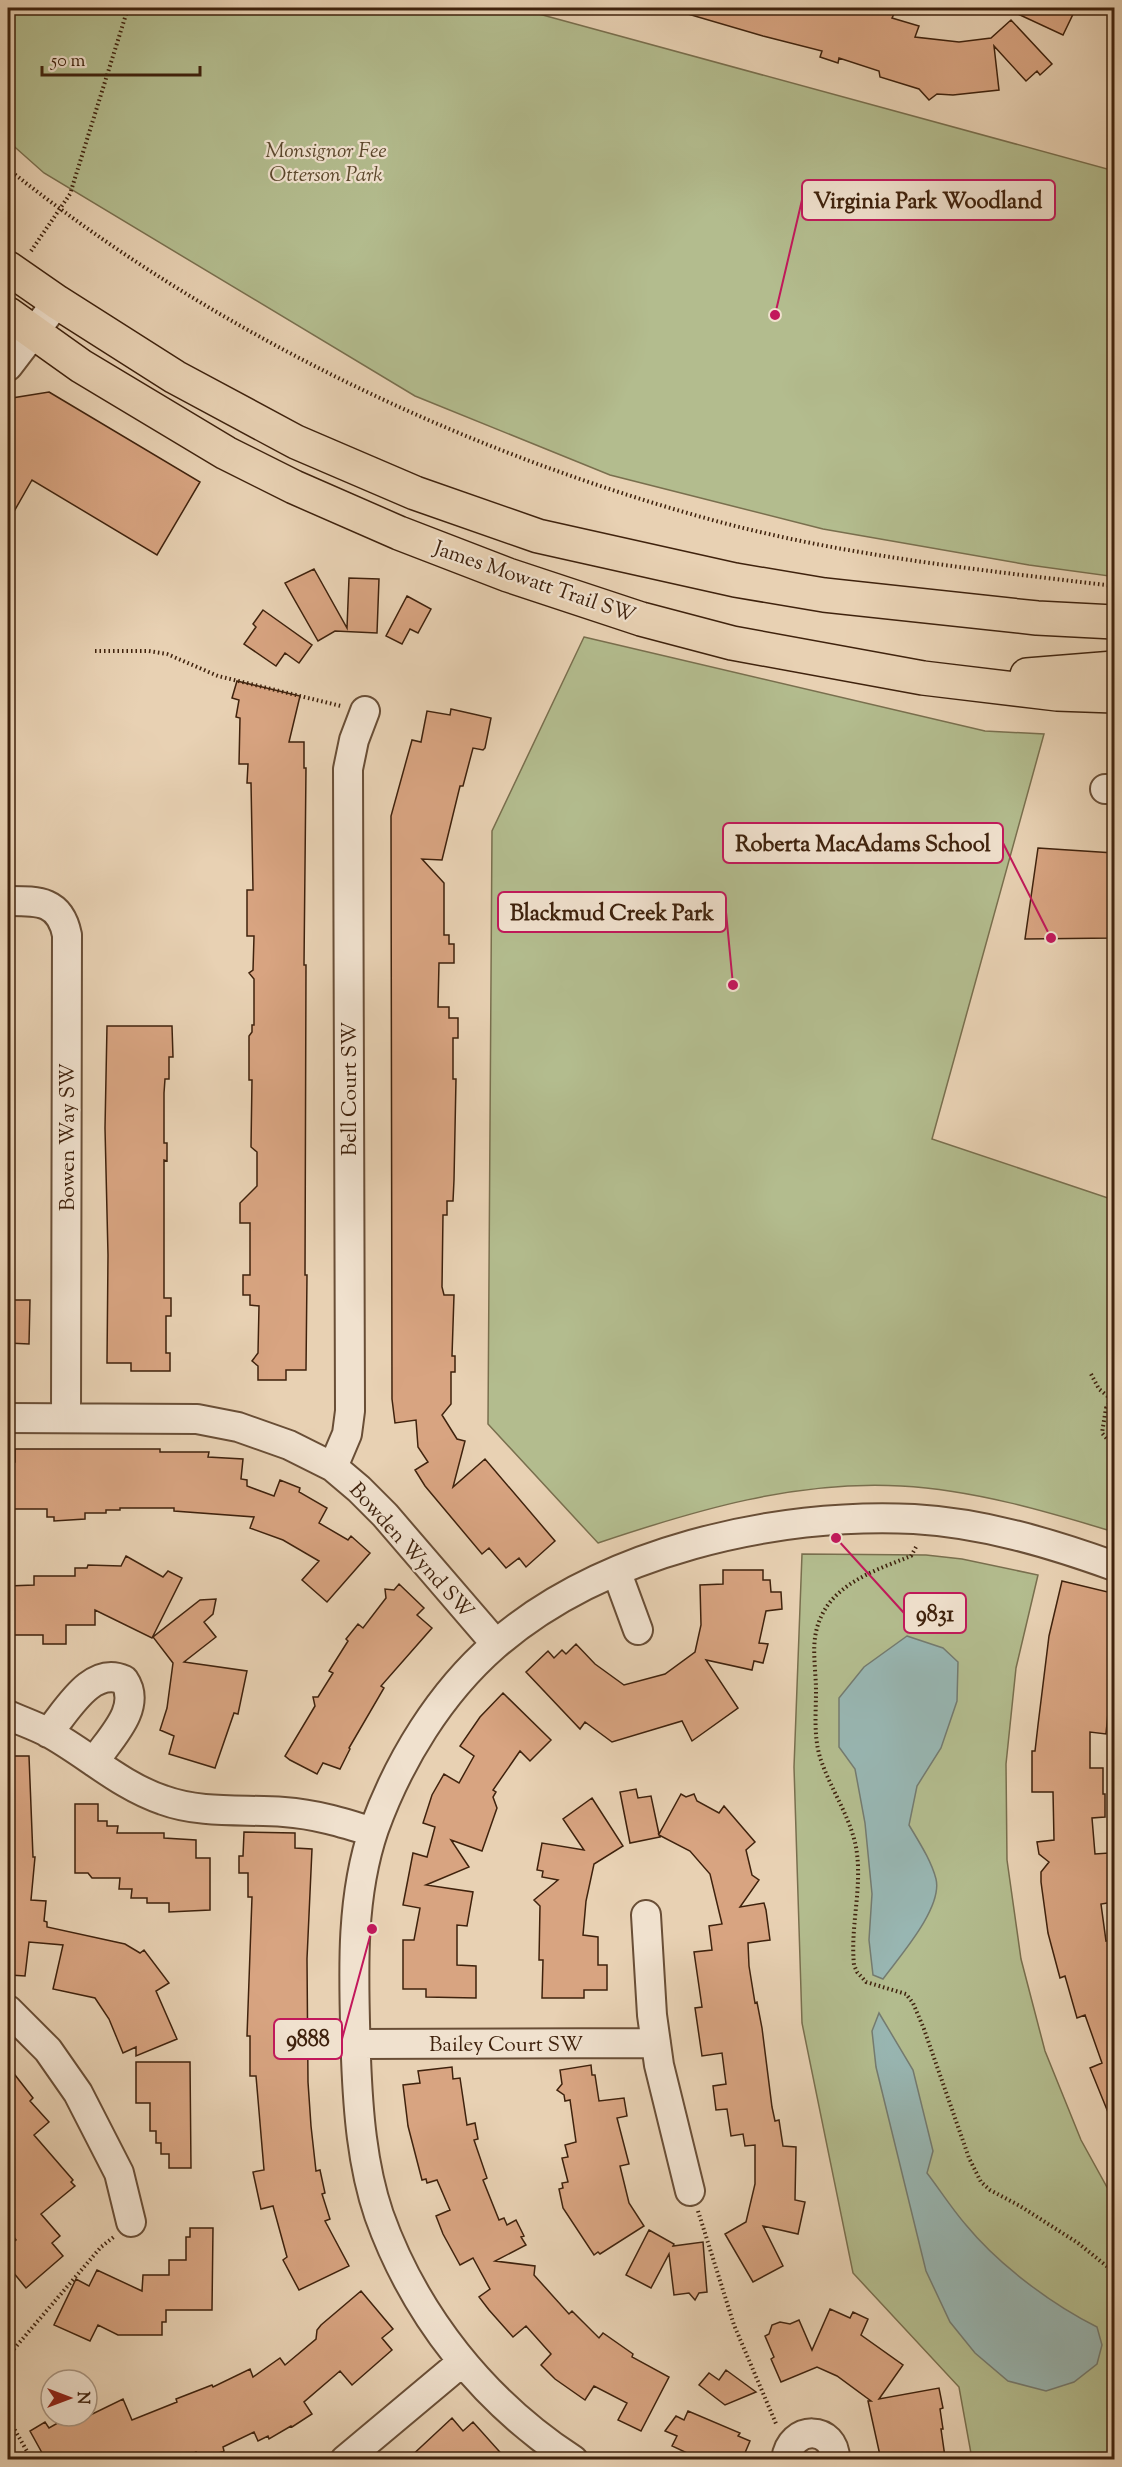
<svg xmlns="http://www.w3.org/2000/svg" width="1122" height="2467" viewBox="0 0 1122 2467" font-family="'Sorts Mill Goudy',serif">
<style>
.green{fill:#b3bc8e;stroke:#796f4e;stroke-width:1.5}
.water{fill:#98b6b2;stroke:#747b70;stroke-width:1.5}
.building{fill:#d8a481;stroke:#3f220d;stroke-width:1.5}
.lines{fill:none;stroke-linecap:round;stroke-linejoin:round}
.minor-casing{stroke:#694e36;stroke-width:32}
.major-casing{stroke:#3f220d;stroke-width:36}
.path{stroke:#3f220d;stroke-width:4;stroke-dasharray:1.5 3;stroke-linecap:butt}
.minor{stroke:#f0e1ce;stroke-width:28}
.major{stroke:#e8d1b3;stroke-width:33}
.labels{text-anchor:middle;stroke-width:4.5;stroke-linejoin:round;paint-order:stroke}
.park-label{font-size:21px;font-style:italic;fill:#5c482d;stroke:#f0e1ce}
.street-label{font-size:21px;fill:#3f220d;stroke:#f0e1ce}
.leader{fill:none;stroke:#c2185b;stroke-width:2}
.callout-dot{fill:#c2185b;stroke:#f0e1ce;stroke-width:2}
.callout{fill:#f0e1ce;stroke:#c2185b;stroke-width:2}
.callout-label{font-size:22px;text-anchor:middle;font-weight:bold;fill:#3f220d}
</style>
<rect width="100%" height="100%" fill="#e8d1b3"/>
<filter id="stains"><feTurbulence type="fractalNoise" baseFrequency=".00333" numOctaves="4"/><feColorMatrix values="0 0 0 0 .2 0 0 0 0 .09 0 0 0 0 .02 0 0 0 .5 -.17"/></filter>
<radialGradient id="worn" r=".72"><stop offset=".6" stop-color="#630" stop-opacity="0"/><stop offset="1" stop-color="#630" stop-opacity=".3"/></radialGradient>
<path class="green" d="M8,8H517L1111,170L1109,576L1029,565L823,529L610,475L415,396L44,173L8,141Z
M584,637L985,731L1044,734L932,1139L1114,1200V1532C1045,1511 974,1490 901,1486C797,1480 696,1510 598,1543L488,1424L492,831Z
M802,1554L926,1555L962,1559L1038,1575L1016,1668L1006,1764L1007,1860L1021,1959L1045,2051L1081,2140L1114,2200V2453L1093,2460L972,2459L959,2387L853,2273L802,2023L794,1767Z"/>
<path class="water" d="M907,1636L943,1648L958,1662L957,1701L941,1748L917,1786L909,1825C919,1842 931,1860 936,1879C943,1908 899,1957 883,1979L873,1975L869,1940L872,1894L865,1823L855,1769L839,1747V1698L864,1667Z
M879,2013L913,2070L933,2151L927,2173C940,2190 952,2209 966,2225C999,2265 1051,2304 1097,2327L1102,2345L1097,2364L1074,2382L1046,2391L1008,2381L975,2353L950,2322L926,2271L876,2067L872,2031Z"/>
<path class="building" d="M682,8H873L894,14L892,18L919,26L915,37L959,42L991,38L1011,20L1052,64L1040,75L1037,71L1026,81L994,46L999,90L953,95L937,94L929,100L919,89L880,77L879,71L839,58L838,63L820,57L822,51L763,36L681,12Z
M1005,8H1076L1063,35Z
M49,392L200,482L157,555L32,480L8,522V405L12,398Z
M314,569L347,628L349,578L379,579L377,633L335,631L318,641L285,583Z
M407,596L431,609L418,633L410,629L402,644L386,636Z
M263,610L312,645L299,663L285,653L276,666L244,644L256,627L253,624Z
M237,681L300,696L289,742H304V768H306L304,965H306L305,1275H307L306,1370H286V1380H258V1366L252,1361L258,1353L259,1306L250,1305V1295H243V1275H250V1223H240V1203L257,1186V1152L251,1147L252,1080H249V1036L252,1032V1025H254V979L249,973L253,970L254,936H247V890H253L251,783H247L248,764H239L240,718L236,717L239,700L232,698Z
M451,709L491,718L485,748L483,750L473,748L463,786H460L442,860L422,859L444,883V935H449V944H454V963H439L438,1007H449V1018H458V1038H453V1079H456L454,1180L453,1201H447V1215H443L442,1287L444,1295H454L452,1356H455V1372H451V1404L442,1415L457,1439L465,1441L453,1487L485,1459L555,1541L526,1567L519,1558L506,1568L489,1548L482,1554L425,1486L415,1470L428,1462L418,1447L416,1420L395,1423L392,1399L391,816L412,740L421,742L427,711L450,715Z
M1038,848L1114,853V938L1025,939Z
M107,1026H172L173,1057H169V1079H165L164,1093V1143H167V1161L164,1160V1298H171V1316H166V1353H170V1371H131V1363H107L108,1255L105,1128Z
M8,1300H30L29,1344L8,1343Z
M15,1449H160V1452H209L208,1457L243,1459L241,1479L247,1480V1486L274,1496L280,1480L300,1488L299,1492L327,1508L319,1523L348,1540L351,1536L370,1553L327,1602L302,1580L319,1561L283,1540L250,1528L254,1517L174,1511V1508H120V1510H106V1513H85V1519L54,1521V1517H47V1509H12V1501H8V1462H15Z
M126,1556L163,1577L168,1571L182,1578L152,1638L95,1610V1625H66V1644H43V1635H8V1586L34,1585V1576H75V1568H87L88,1565L121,1566Z
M723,1570H763V1580H770L771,1592H781L782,1609L766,1611L759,1643L768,1644L763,1663L754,1661L752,1670L706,1660L738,1708L692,1741L682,1721L612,1742L585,1722L580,1729L526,1672L548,1651L554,1658L562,1650L566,1654L576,1644L595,1664L624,1685L665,1674L695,1652L701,1625L700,1585L723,1584Z
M1062,1581L1112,1593L1111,1598L1114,1599V1650L1106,1734L1090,1732V1768H1103V1794H1105V1817L1092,1818L1095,1854L1109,1853L1113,1902L1101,1904L1106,1941L1114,1939V2127L1090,2068L1102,2063L1085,2015L1077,2018L1065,1976L1060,1978L1048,1933L1041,1882V1872L1049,1862L1039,1854L1037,1842L1054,1840L1053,1792H1032V1751H1035L1038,1725L1049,1636Z
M399,1584L424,1608L417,1615L432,1628L381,1686L384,1688L349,1748L350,1749L340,1769L323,1763L317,1774L290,1760L285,1756L315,1706L313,1697H318L333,1673L329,1671L348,1641L346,1639L358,1624L363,1628L386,1598L385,1589L394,1590Z
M216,1599L213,1614L204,1622L216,1637L184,1662L247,1671L238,1714L234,1713L215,1768L169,1754L174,1736L160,1730L167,1708L173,1663L153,1637L200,1600Z
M503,1693L551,1740L530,1761L520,1751L493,1790L496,1792L493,1797L497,1808L482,1851L451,1840L469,1867L426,1885L473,1892L467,1926L457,1925V1965L476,1966V1998L426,1997V1989H403V1940H414L420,1908L403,1905L413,1853L427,1857L435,1827L423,1823L432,1795L444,1774L459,1783L474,1756L460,1746L480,1717Z
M8,1756H29L33,1857H35L31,1900L46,1901L44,1921L47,1922V1927L125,1944L140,1953L144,1950L169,1983L156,1991L177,2039L136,2056V2047L123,2053L109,2019L95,1998L53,1989L63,1945L29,1942L25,1976L10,1975L13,1940L8,1939Z
M636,1789L638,1798L651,1796L659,1834L681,1794L686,1797L694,1794L697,1801L719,1813L724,1806L755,1842L746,1850L752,1875L759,1880L740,1907L764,1903L766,1910L770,1940L748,1943L749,1966L755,2003L757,2002L762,2028L772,2107L775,2121L779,2120L783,2146L796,2147L795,2200L805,2202L798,2234L763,2226L783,2266L753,2282L725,2234L746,2222L755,2184V2145L745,2146L743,2134L731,2136L727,2109L716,2110L713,2086L726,2084L722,2053L702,2056L695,2008L702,2007L694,1952L712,1950L709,1926L722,1924L710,1874L690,1851L659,1835L660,1837L630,1843L620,1792Z
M592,1798L623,1846L594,1864L586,1901L583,1935L598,1937V1965H607V1990H584V1998H542L543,1960H539L540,1906L534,1900L558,1880L542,1877L543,1871L537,1870L542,1843L584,1850L563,1819Z
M75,1804H98V1821H107V1826H118L117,1833H164V1838L196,1840V1858H210V1910L169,1912V1903H147V1898H131L132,1889H119L120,1878H92L88,1873H75Z
M244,1832L295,1833V1848L312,1849L307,1959L308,2082L311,2126L316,2171L320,2170L325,2193L322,2194L330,2219L325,2221L349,2266L299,2290L283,2260L287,2257L273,2206L261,2209L253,2172L264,2170L256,2076H250V2036H247L252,1897H248V1873H239V1856H243Z
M136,2062H190L191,2168H169V2154H161V2143H156V2131H150V2103H136Z
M591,2065L592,2075H595L599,2101L624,2098L627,2116L617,2118L629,2164L620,2166L629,2203L644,2226L600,2254L598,2252L594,2255L563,2208L559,2189L563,2188L562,2183L568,2182L562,2158L568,2157L565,2145L576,2142L570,2100L565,2101L564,2095L557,2090L562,2084L560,2070Z
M8,2066L33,2098L30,2101L49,2122L34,2135L73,2180L71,2182L75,2186L41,2214L60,2236L52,2243L63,2256L26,2288L8,2266V2247L16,2240L8,2229Z
M452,2067L453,2079L460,2078L467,2125L475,2123L478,2139L474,2140L487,2178L483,2180L499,2220L504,2218L507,2225L516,2220L524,2236L521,2237L526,2245L495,2261L535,2266L534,2275L569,2314L572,2311L599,2338L603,2333L633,2354L632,2357L669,2377L641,2431L618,2420L627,2403L594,2386L585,2400L555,2379L541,2365L551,2354L526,2326L513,2337L489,2310L479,2297L490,2289L473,2258L460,2265L443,2234L436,2216L450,2210L437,2180L427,2183L426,2179L422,2180L408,2126L403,2085L420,2083L418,2071Z
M190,2228H213L212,2310H166V2322H162V2335H118L98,2325L90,2341L54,2325L76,2279L89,2286L97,2270L142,2291L143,2275H169V2260H186V2237H190Z
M649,2230L674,2244L673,2246L703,2242L707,2292L699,2293L695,2300L689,2293L674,2295L669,2254L651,2288L626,2275Z
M361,2291L393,2329L382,2338L392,2350L352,2385L340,2371L304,2402L312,2414L292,2427L291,2426L269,2439L268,2436L258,2441L254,2432L223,2447L224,2451L201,2460H199L196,2452L178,2460H46L30,2431L45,2422L49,2428L70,2416H75L78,2421L123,2399L132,2420L177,2402L176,2399L212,2385L213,2387L250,2369L253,2377L280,2358L285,2365L316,2339L317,2330L321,2325Z
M830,2309L850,2318L853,2312L868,2319L861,2335L903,2365L879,2399L939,2388L943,2408L940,2409L943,2429H941L945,2457L933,2460H881L868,2401H871L837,2376L817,2367L781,2382L771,2359L774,2357L765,2336L769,2334L772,2325L780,2322L790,2324L799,2320L812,2350Z
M726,2370L756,2392L725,2405L699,2385L709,2373L719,2380Z
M688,2411L740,2433L738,2436L750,2441L742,2460L726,2453L723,2460H702L672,2446L677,2436L665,2431L676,2416L684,2420Z
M452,2418L463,2431L473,2422L507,2460H407Z"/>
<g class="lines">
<g class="minor-casing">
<path id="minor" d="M8,366L57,302
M1105,789H1114
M8,901C38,901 60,900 67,935L66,1418
M8,1418L197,1419L238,1427L289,1445L333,1467L359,1489L385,1515L496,1644
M333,1467L347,1434L350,1411L348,769L354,740L365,711
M617,1573L638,1630
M8,1715C21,1721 36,1726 49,1733C87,1754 121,1786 163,1800C201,1814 244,1809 284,1812C315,1814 344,1823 373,1832
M48,1733C67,1711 91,1665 124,1680C143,1708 109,1739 94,1762
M646,1915L652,2015L659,2065L690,2191
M8,2010L48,2050L78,2093L119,2173L131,2222
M356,2044L656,2043
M345,2460L462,2362
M573,2460C484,2402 415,2316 379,2215C362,2165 358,2110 356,2058C354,1982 349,1902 374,1829C399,1760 440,1693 495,1645C602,1552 775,1512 914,1519C983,1523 1050,1543 1114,1566
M786,2460C790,2424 836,2425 835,2460"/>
</g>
<g class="major-casing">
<path id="major" d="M8,268L57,302L175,377L296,442L415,493L538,536L735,580L824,595L1037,618L1114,622
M8,314L81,366L226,453L294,487L399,533L508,575L641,619L732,643L923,678L1057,694L1114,696
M1027,675L1114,668"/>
</g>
<path class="path" d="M8,169C216,334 459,451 716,521C846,556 981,570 1114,586
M31,251L70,194L128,8
M95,651H149L167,654L218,676L341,706
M1091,1374L1099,1389L1111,1399
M1114,1396L1106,1408L1102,1433L1114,1447
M916,1547L911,1556C874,1571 826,1585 816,1632C812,1650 816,1672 816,1691C816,1714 813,1740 822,1763C832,1791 850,1817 856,1847C863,1887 850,1925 854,1965L857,1972L866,1982L906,1994L913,2003L924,2029L969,2158L981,2182L990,2190L1020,2206L1078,2243L1114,2272
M698,2211L734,2325L777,2426
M8,2356L101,2247L115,2236
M8,2418L32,2460"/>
<use href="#minor" class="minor"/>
<use href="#major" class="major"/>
</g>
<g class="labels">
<g class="park-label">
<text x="326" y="157">Monsignor Fee<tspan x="326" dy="24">Otterson Park</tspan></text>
</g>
<g class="street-label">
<text transform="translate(535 581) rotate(19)" y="7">James Mowatt Trail SW</text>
<text transform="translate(349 1089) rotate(-90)" y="7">Bell Court SW</text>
<text transform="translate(67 1137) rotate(-90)" y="7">Bowen Way SW</text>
<text transform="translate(412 1550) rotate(48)" y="7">Bowden Wynd SW</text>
<text x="506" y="2051">Bailey Court SW</text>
</g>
</g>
<path class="leader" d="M775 315L802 200M1051 938L1003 843M733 985L726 912M836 1538L904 1613M372 1929L342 2039"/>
<g class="callout-dot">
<circle cx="775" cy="315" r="6"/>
<circle cx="1051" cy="938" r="6"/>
<circle cx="733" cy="985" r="6"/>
<circle cx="836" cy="1538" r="6"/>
<circle cx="372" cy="1929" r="6"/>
</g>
<g class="callout">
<rect x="802" y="180" width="253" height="40" rx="6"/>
<rect x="723" y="823" width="280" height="40" rx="6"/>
<rect x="498" y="892" width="228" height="40" rx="6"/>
<rect x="904" y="1593" width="62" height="40" rx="6"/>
<rect x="274" y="2019" width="68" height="40" rx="6"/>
</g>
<g class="callout-label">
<text x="928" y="208">Virginia Park Woodland</text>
<text x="863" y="851">Roberta MacAdams School</text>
<text x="612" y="920">Blackmud Creek Park</text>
<text x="935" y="1621">9831</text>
<text x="308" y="2046">9888</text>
</g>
<rect width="1122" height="2467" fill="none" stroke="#e8d1b3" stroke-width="30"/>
<rect x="9" y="9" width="1104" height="2449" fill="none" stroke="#3f220d" stroke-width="3"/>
<rect x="15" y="15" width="1092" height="2437" fill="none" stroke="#3f220d" stroke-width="1.5"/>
<g transform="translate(69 2398) rotate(90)"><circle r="28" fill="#f0e1ce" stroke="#a99581" stroke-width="1.5"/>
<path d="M0-4.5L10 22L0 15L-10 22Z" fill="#8f2418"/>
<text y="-9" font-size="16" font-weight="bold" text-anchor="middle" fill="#3f220d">N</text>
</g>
<path d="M42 66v9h158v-9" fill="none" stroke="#3f220d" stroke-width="3"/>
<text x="51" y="66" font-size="18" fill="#3f220d" stroke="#f0e1ce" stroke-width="4.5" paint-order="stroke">50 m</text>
<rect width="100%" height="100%" filter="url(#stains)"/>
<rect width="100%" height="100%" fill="url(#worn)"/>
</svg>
